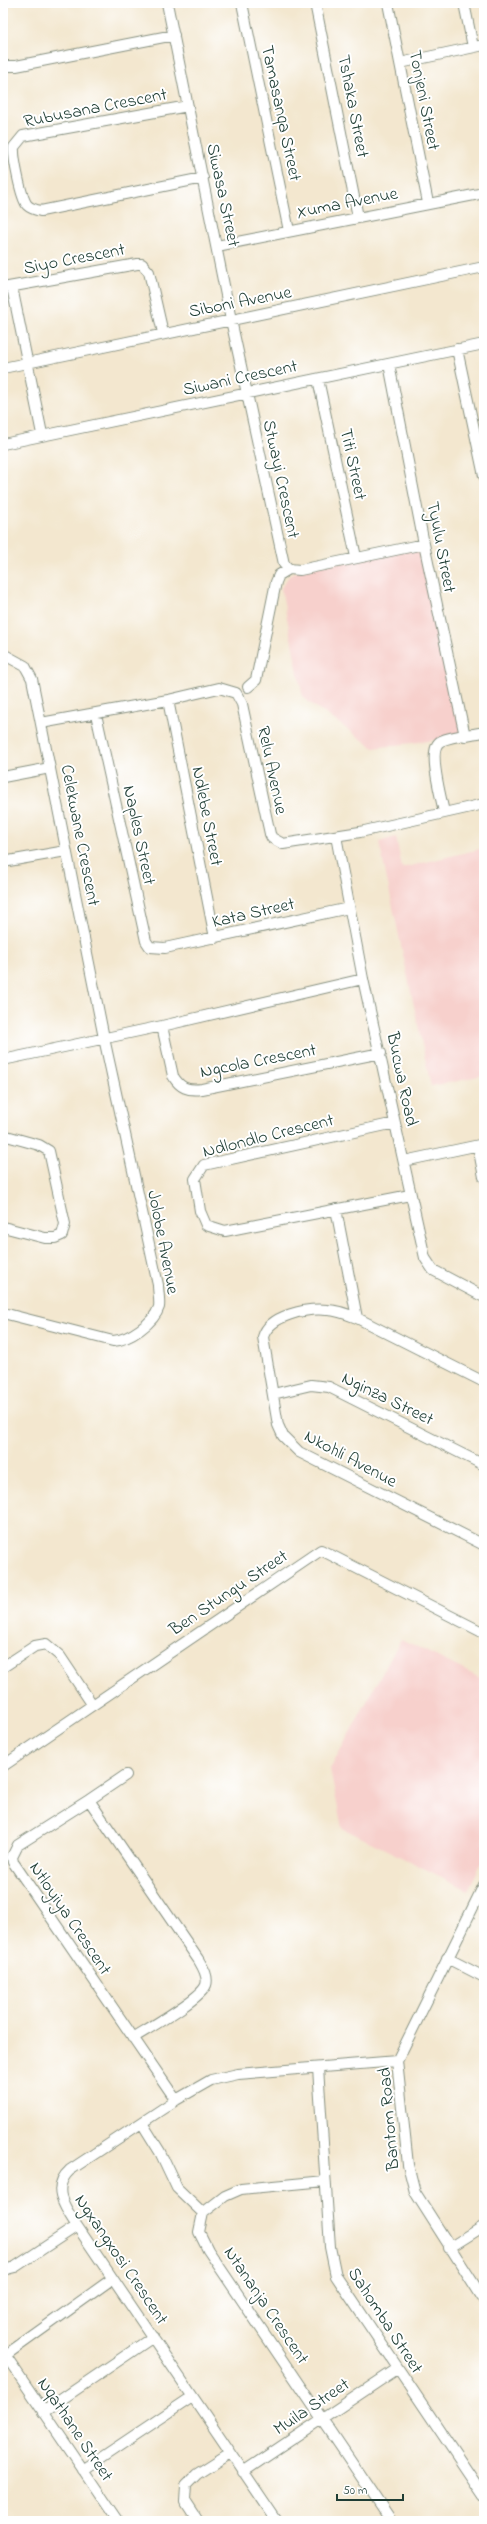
<svg xmlns="http://www.w3.org/2000/svg" width="487" height="2524" viewBox="0 0 487 2524" font-family="'Indie Flower',sans-serif">
<style>
.built{fill:#f7d0cc}
.lines{fill:none;stroke-linecap:round;stroke-linejoin:round}
.minor-casing{stroke:#899282;stroke-width:12}
.minor{stroke:#fff;stroke-width:10}
.labels{text-anchor:middle;stroke-width:4;stroke-linejoin:round;paint-order:stroke}
.street-label{font-size:18px;fill:#1f3d34;stroke:#fff}
</style>
<rect width="100%" height="100%" fill="#fff"/>
<filter id="ink" filterUnits="userSpaceOnUse"><feTurbulence type="fractalNoise" baseFrequency=".025" numOctaves="2"/><feDisplacementMap in="SourceGraphic" scale="8" xChannelSelector="R" yChannelSelector="G"/><feConvolveMatrix kernelMatrix="1 2 1 2 8 2 1 2 1" color-interpolation-filters="sRGB"/></filter>
<filter id="wash" filterUnits="userSpaceOnUse"><feTurbulence type="fractalNoise" baseFrequency=".012" numOctaves="4" result="noise"/><feDisplacementMap in="SourceGraphic" scale="16" xChannelSelector="R" yChannelSelector="G"/><feGaussianBlur stdDeviation="0.9" result="paint"/><feColorMatrix in="noise" values="0 0 0 0 0 0 0 0 0 0 0 0 0 0 0 0 0 1.4 0 .05"/><feComposite in="paint" operator="in"/></filter>
<g filter="url(#wash)">
<rect width="100%" height="100%" fill="#f3e7cf"/>
<path class="built" d="M424,544L465,736L374,748L303,698L281,588L289,576L300,570Z
M396,837L402,868L484,848V1076L431,1086L379,842Z
M401,1639L484,1680V1858L468,1890L342,1828L330,1769Z"/>
</g>
<g filter="url(#ink)">
<g class="lines">
<g class="minor-casing">
<path id="minor" d="M167,3L231,320L284,564L289,569L300,570L424,544
M242,3L289,231
M315,3L358,217
M388,3L428,203
M464,3L473,47
M400,63L484,45
M3,66H16L174,35
M188,106L23,136L14,147C13,158 21,197 27,205C31,209 36,210 41,211L203,178
M217,246L484,193
M12,287L42,434
M3,288L137,264H142L149,272L163,333
M457,349L484,476
M389,364L424,544L465,736
M3,368L484,267
M318,379L356,557
M3,444L484,344
M3,654L25,666L32,679L104,1038L158,1285C158,1291 160,1301 159,1307C154,1323 129,1340 113,1341L3,1313
M248,687L256,680L276,582L279,575L289,569
M168,700L215,938
M96,714L146,941L150,947L165,948L349,908
M41,723L168,700L219,688L236,693L242,704L270,834L272,838L283,844L360,832L484,804
M3,777L50,768
M444,813C442,799 426,748 441,741C453,735 471,735 484,732
M336,836L363,979L425,1258L433,1270L484,1297
M3,862L66,851
M162,1026L173,1076C180,1088 188,1091 202,1089L381,1053
M3,1060L162,1026L363,979
M395,1123L204,1165L195,1179L200,1211L206,1225L225,1231L410,1195
M3,1135L39,1145L49,1151L65,1224L62,1235L55,1238H45L3,1227
M478,1146L484,1177
M404,1161L484,1144
M336,1209L357,1318
M484,1382L357,1318C347,1314 337,1310 327,1310C307,1308 269,1315 263,1337L278,1425L283,1436L299,1452L313,1459L484,1545
M273,1394L311,1385L329,1387L484,1465
M3,1667L35,1646L46,1644L60,1656L92,1704
M3,1766L321,1550L484,1633
M126,1775L89,1800L18,1845L12,1857L13,1862L176,2100
M89,1800L198,1959C202,1966 209,1976 206,1985C201,1999 147,2029 133,2038
M484,1885L397,2061L408,2165L415,2192L484,2300
M447,1958L484,1977
M318,2068L330,2247L336,2276L484,2496
M142,2123L160,2152L177,2188L203,2213
M325,2181L241,2189L225,2196L203,2213L199,2232L208,2250L391,2521
M449,2248L484,2226
M3,2270L15,2267L77,2226
M6,2356L118,2521
M3,2357L112,2279
M43,2412L153,2337
M83,2470L192,2397
M243,2472L397,2369
M198,2521L185,2501L186,2485L197,2474L230,2453
M277,2521L77,2226C65,2208 50,2188 70,2170L176,2100L211,2080L238,2074L397,2061"/>
</g>
<use href="#minor" class="minor"/>
</g>
</g>
<g class="labels">
<g class="street-label">
<text transform="translate(425 100) rotate(79)" y="6">Tonjeni Street</text>
<text transform="translate(354 106) rotate(79)" y="6">Tshaka Street</text>
<text transform="translate(95 107) rotate(-11)" y="6">Rubusana Crescent</text>
<text transform="translate(282 113) rotate(78)" y="6">Tamasanqa Street</text>
<text transform="translate(224 195) rotate(78)" y="6">Siwasa Street</text>
<text transform="translate(347 202) rotate(-11)" y="6">Xuma Avenue</text>
<text transform="translate(74 258) rotate(-11)" y="6">Siyo Crescent</text>
<text transform="translate(240 301) rotate(-11)" y="6">Siboni Avenue</text>
<text transform="translate(240 377) rotate(-12)" y="6">Siwani Crescent</text>
<text transform="translate(354 464) rotate(78)" y="6">Titi Street</text>
<text transform="translate(282 479) rotate(78)" y="6">Stwayi Crescent</text>
<text transform="translate(442 547) rotate(79)" y="6">Tyulu Street</text>
<text transform="translate(273 770) rotate(78)" y="6">Relu Avenue</text>
<text transform="translate(208 816) rotate(79)" y="6">Ndlebe Street</text>
<text transform="translate(81 835) rotate(79)" y="6">Celekwane Crescent</text>
<text transform="translate(140 835) rotate(78)" y="6">Naples Street</text>
<text transform="translate(253 912) rotate(-13)" y="6">Kata Street</text>
<text transform="translate(258 1060) rotate(-11)" y="6">Ngcola Crescent</text>
<text transform="translate(403 1079) rotate(78)" y="6">Bucwa Road</text>
<text transform="translate(268 1135) rotate(-14)" y="6">Ndlondlo Crescent</text>
<text transform="translate(164 1242) rotate(79)" y="6">Jolobe Avenue</text>
<text transform="translate(388 1398) rotate(26)" y="6">Nginza Street</text>
<text transform="translate(351 1458) rotate(28)" y="6">Nkohli Avenue</text>
<text transform="translate(228 1592) rotate(-34)" y="6">Ben Stungu Street</text>
<text transform="translate(71 1918) rotate(56)" y="6">Ntloyiya Crescent</text>
<text transform="translate(388 2119) rotate(-95)" y="6">Bantom Road</text>
<text transform="translate(122 2259) rotate(56)" y="6">Ngxangxosi Crescent</text>
<text transform="translate(267 2305) rotate(56)" y="6">Ntananja Crescent</text>
<text transform="translate(386 2320) rotate(57)" y="6">Sahomba Street</text>
<text transform="translate(311 2406) rotate(-34)" y="6">Muila Street</text>
<text transform="translate(76 2429) rotate(56)" y="6">Nqathane Street</text>
</g>
</g>
<rect width="487" height="2524" fill="none" stroke="#fff" stroke-width="16"/>
<path d="M337 2494v6h66v-6" fill="none" stroke="#1f3d34" stroke-width="2"/>
<text x="343" y="2494" font-size="12" fill="#1f3d34" stroke="#ffffff" stroke-width="3" paint-order="stroke">50 m</text>
</svg>
